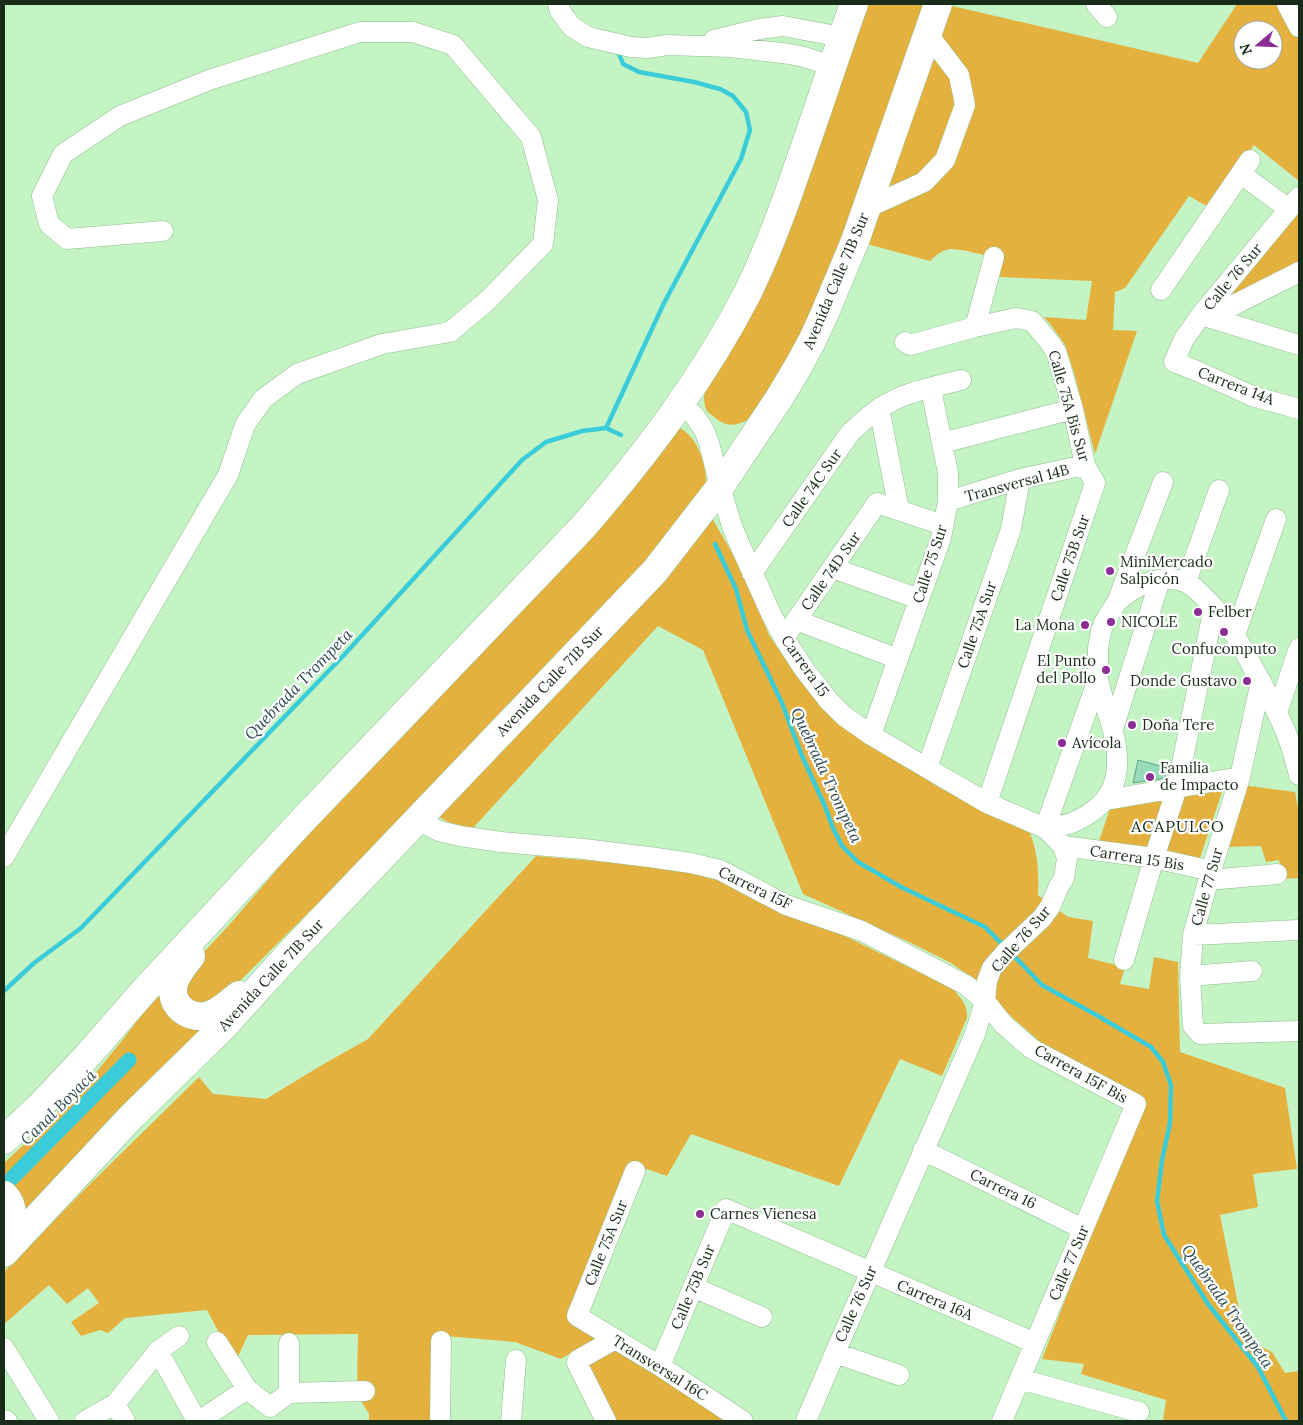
<svg xmlns="http://www.w3.org/2000/svg" width="1303" height="1425" viewBox="0 0 1303 1425" font-family="Lora,serif">
<style>
.green{fill:#e4b13f;fill-rule:evenodd}
.lines{fill:none;stroke-linecap:round;stroke-linejoin:round}
.stream{stroke:#3bccd9;stroke-width:4.5}
.canal{stroke:#3bccd9;stroke-width:15}
.building{fill:#98dbbc;stroke:#61a285}
.minor-casing{stroke:#8fbc8e;stroke-width:21}
.highway-casing{stroke:#8fbc8e;stroke-width:29}
.minor{stroke:#fff;stroke-width:20}
.highway{stroke:#fff;stroke-width:28}
.poi-dot{fill:#8d2d96;stroke:#fff;stroke-width:2}
.labels{text-anchor:middle;stroke-width:4.5;stroke-linejoin:round;paint-order:stroke}
.street-label{font-size:15px;fill:#192b19;stroke:#fff}
.poi-label{font-size:15px;fill:#192b19;stroke:#fff;text-anchor:start}
.water-label{font-size:16px;font-style:italic;fill:#2b494c;stroke:#fff}
.neighbourhood-label{font-size:16px;letter-spacing:1px;fill:#192b19;stroke:#fff}
</style>
<rect width="100%" height="100%" fill="#c5f4c4"/>
<path class="green" d="M865,4H930L853,227L794,353L749,419C735,427 725,427 713,416C711,414 708,413 707,411C703,405 704,394 705,387Z
M1237,4H1299V181L1254,145L1210,208L1189,196L1125,288L1115,292L1113,330L1137,331L1095,454L1074,372L1065,345L1051,325L1044,317L1086,320L1092,281L1000,277L1002,260C993,257 959,248 950,249C942,250 936,255 930,261L867,244L952,6L1198,63ZM1243,30H1273V60H1243Z
M1299,187V269L1217,303Z
M674,426C692,430 702,453 705,469C706,475 706,483 706,489L631,578L347,879L310,911L221,1000L189,1005L183,978L190,967L230,924L330,808Z
M712,518L743,572L769,635L793,671L822,707L861,739L940,788L1030,833C1038,854 1039,872 1038,895L1068,917L1093,921L1088,958L1125,967L1120,984L1149,989L1154,957L1178,962L1180,1052L1285,1088L1297,1169L1253,1174L1258,1207L1220,1215L1245,1339L1272,1352L1285,1373L1299,1371V1421H1163L1166,1400L1081,1374L1084,1364L1042,1359L1141,1106L1045,1046L1015,1020L967,974L951,963L909,942L803,894L703,650L658,626L473,828L450,823L437,816Z
M1242,785L1295,792L1299,812V878L1282,879L1279,860L1266,862L1261,846L1223,847Z
M1223,789L1199,861L1099,841L1111,806Z
M536,856L701,870L735,882L953,989C961,999 968,1004 967,1018L942,1076L900,1059L839,1186L691,1134L667,1176L632,1164L567,1312L601,1335L561,1359L515,1342L434,1335L432,1421H369V1414L357,1394L358,1334L248,1335L235,1363L207,1310L125,1318L108,1333L100,1330L81,1336L71,1322L99,1303L88,1288L67,1304L49,1285L4,1324V1272L88,1186L199,1077L213,1094L266,1099L322,1065L368,1039Z
M161,989C175,1017 174,1031 209,1028L25,1216L4,1184V1163L17,1151L85,1086L124,1038Z
M620,1347L728,1421H612L584,1367Z"/>
<g class="lines">
<path class="stream" d="M606,428L664,303L741,159L750,130L746,112L733,96L720,89L694,82L639,72L623,64L619,54
M715,544L736,589L747,630L782,703L802,756L824,804L833,828L842,846L858,862L901,887L985,927L1000,942
M1013,955L1042,985L1098,1016L1151,1047L1163,1062L1171,1085L1170,1123L1162,1160L1157,1201L1164,1235L1208,1304L1258,1367L1286,1421
M4,991L34,963L81,928L344,655L522,460L546,442L582,431L606,428L621,435"/>
<path class="canal" d="M12,1178L129,1060"/>
</g>
<path class="building" d="M1138,760L1168,768L1165,778L1133,783Z"/>
<g class="lines">
<g class="minor-casing">
<path id="minor" d="M558,4L560,11L571,26L588,37L631,47L647,48L667,45L730,47L790,54L804,57L832,66
M1096,4L1107,17
M1287,4L1299,27
M714,40L759,29L783,26L842,37
M1241,174L1289,209
M1299,197L1201,315L1184,339L1174,362L1197,371L1252,396L1299,409
M867,208L924,182L945,160L965,105L959,75L927,33
M1161,290L1250,160
M1201,315L1299,345
M1210,317L1299,272
M975,327L994,257
M905,342L910,345L975,327L1016,318L1032,321L1051,344L1057,354L1073,409L1085,465L1095,483L987,803
M680,404L694,415L704,430L709,443L720,487L732,526L739,543L772,616L784,638L804,669L829,701L844,716L871,735L927,768L987,803L1045,828L1063,846L1067,858L1064,878L1059,886L1050,907L1042,918L1005,953L992,968L987,981L985,1001L975,1034L835,1353L806,1421
M879,408L899,510
M942,443L1073,409
M948,501L1020,479L1085,465
M833,568L919,599
M752,573L850,433C865,419 881,405 901,397C919,389 942,385 961,380
M1186,582L1219,490
M1117,602C1134,586 1163,572 1187,583C1193,586 1197,590 1202,595C1226,617 1241,645 1256,673C1266,691 1276,709 1284,728C1291,743 1295,759 1299,775
M796,620L898,659
M1235,635L1276,519
M784,638L877,503L943,525
M1261,681L1240,777L1211,871L1193,935L1190,976L1193,1026L1200,1034L1299,1031
M1277,713L1299,648
M1113,729L1160,580
M871,735L941,538L948,501V473L931,389
M927,768L1011,529L1020,479
M1106,800L1240,777
M417,820L439,831L460,836L501,842L584,849L649,857L691,863L720,870L786,905L862,931L966,985L985,1001L1004,1025L1032,1049L1136,1104L1002,1421
M1045,828L1098,679V648L1101,631L1105,621L1117,602L1163,482
M1045,828C1055,826 1067,826 1076,821C1117,802 1123,772 1113,731C1109,713 1101,697 1098,679
M1063,846L1154,858L1211,871
M4,857L228,475L245,425L263,399L297,374L382,344L450,332L487,301L543,244L548,200L531,137L453,45L413,32H360L209,80L120,116L63,154L42,196L49,224L67,239L163,231
M1208,880L1277,874
M1193,935L1299,930
M1124,960L1154,858L1177,788L1214,607
M1190,976L1252,971
M923,1150L1083,1229
M635,1171L577,1316L660,1366L743,1421
M693,1287L762,1317
M217,1342L247,1389L270,1407
M4,1348L49,1421
M158,1351L197,1421
M835,1353L899,1375
M660,1366L726,1209L1035,1343
M1020,1379L1139,1412
M289,1393V1343
M115,1404L125,1421
M270,1407L289,1393L365,1391
M4,1420L7,1421
M85,1421L115,1404L158,1351L179,1336
M199,1421L247,1389
M440,1421L441,1341
M511,1421L516,1360
M606,1421L577,1363L578,1360L615,1339"/>
</g>
<g class="highway-casing">
<path id="highway" d="M191,956C185,964 177,973 174,983C168,1005 189,1021 210,1015C221,1011 230,1002 239,995
M4,1140L39,1107L89,1054L144,991L303,820L583,527C646,454 704,378 748,292C767,253 782,213 796,172C816,116 834,60 854,4
M4,1195C17,1208 12,1225 4,1239
M4,1253L130,1118L223,1027L293,950L655,571L720,487L780,397L799,365L812,341L824,315L855,241L938,4"/>
</g>
<use href="#minor" class="minor"/>
<use href="#highway" class="highway"/>
</g>
<g class="poi-dot">
<circle cx="1110" cy="571" r="5"/>
<circle cx="1198" cy="612" r="5"/>
<circle cx="1111" cy="622" r="5"/>
<circle cx="1085" cy="625" r="5"/>
<circle cx="1224" cy="632" r="5"/>
<circle cx="1106" cy="670" r="5"/>
<circle cx="1247" cy="681" r="5"/>
<circle cx="1132" cy="725" r="5"/>
<circle cx="1062" cy="743" r="5"/>
<circle cx="1150" cy="777" r="5"/>
<circle cx="700" cy="1214" r="5"/>
</g>
<g class="labels">
<g class="street-label">
<text transform="translate(1233 277) rotate(-50)" y="5">Calle 76 Sur</text>
<text transform="translate(836 281) rotate(-67)" y="5">Avenida Calle 71B Sur</text>
<text transform="translate(1236 386) rotate(21)" y="5">Carrera 14A</text>
<text transform="translate(1069 406) rotate(74)" y="5">Calle 75A Bis Sur</text>
<text transform="translate(1017 483) rotate(-15)" y="5">Transversal 14B</text>
<text transform="translate(812 488) rotate(-55)" y="5">Calle 74C Sur</text>
<text transform="translate(1070 558) rotate(-71)" y="5">Calle 75B Sur</text>
<text transform="translate(930 564) rotate(-72)" y="5">Calle 75 Sur</text>
<text transform="translate(831 571) rotate(-55)" y="5">Calle 74D Sur</text>
<text transform="translate(977 625) rotate(-71)" y="5">Calle 75A Sur</text>
<text transform="translate(805 666) rotate(55)" y="5">Carrera 15</text>
<text transform="translate(550 681) rotate(-46)" y="5">Avenida Calle 71B Sur</text>
<text transform="translate(1137 858) rotate(9)" y="5">Carrera 15 Bis</text>
<text transform="translate(1207 887) rotate(-74)" y="5">Calle 77 Sur</text>
<text transform="translate(755 888) rotate(26)" y="5">Carrera 15F</text>
<text transform="translate(1021 939) rotate(-49)" y="5">Calle 76 Sur</text>
<text transform="translate(271 975) rotate(-47)" y="5">Avenida Calle 71B Sur</text>
<text transform="translate(1081 1074) rotate(29)" y="5">Carrera 15F Bis</text>
<text transform="translate(1003 1189) rotate(26)" y="5">Carrera 16</text>
<text transform="translate(606 1243) rotate(-68)" y="5">Calle 75A Sur</text>
<text transform="translate(1069 1263) rotate(-67)" y="5">Calle 77 Sur</text>
<text transform="translate(693 1287) rotate(-67)" y="5">Calle 75B Sur</text>
<text transform="translate(935 1300) rotate(23)" y="5">Carrera 16A</text>
<text transform="translate(856 1304) rotate(-66)" y="5">Calle 76 Sur</text>
<text transform="translate(660 1368) rotate(32)" y="5">Transversal 16C</text>
</g>
<g class="poi-label">
<text x="1120" y="567">MiniMercado<tspan x="1120" dy="17">Salpicón</tspan></text>
<text x="1208" y="617">Felber</text>
<text x="1121" y="627">NICOLE</text>
<text x="1075" y="630" text-anchor="end">La Mona</text>
<text x="1224" y="654" text-anchor="middle">Confucomputo</text>
<text x="1096" y="666" text-anchor="end">El Punto<tspan x="1096" dy="17">del Pollo</tspan></text>
<text x="1237" y="686" text-anchor="end">Donde Gustavo</text>
<text x="1142" y="730">Doña Tere</text>
<text x="1072" y="748">Avícola</text>
<text x="1160" y="773">Familia<tspan x="1160" dy="17">de Impacto</tspan></text>
<text x="710" y="1219">Carnes Vienesa</text>
</g>
<g class="water-label">
<text transform="translate(298 684) rotate(-46)" y="6">Quebrada Trompeta</text>
<text transform="translate(827 775) rotate(65)" y="6">Quebrada Trompeta</text>
<text transform="translate(58 1107) rotate(-45)" y="6">Canal Boyacá</text>
<text transform="translate(1228 1306) rotate(55)" y="6">Quebrada Trompeta</text>
</g>
<g class="neighbourhood-label">
<text x="1178" y="832">ACAPULCO</text>
</g>
</g>
<rect width="1303" height="1425" fill="none" stroke="#192b19" stroke-width="10"/>
<g transform="translate(1258 45) rotate(251)"><circle r="24" fill="#ffffff" stroke="#a3aaa3"/>
<path d="M0-4L9 19L0 12L-9 19Z" fill="#8d2d96"/>
<text y="-8" font-size="14" font-weight="bold" text-anchor="middle" fill="#192b19">N</text>
</g>
</svg>
